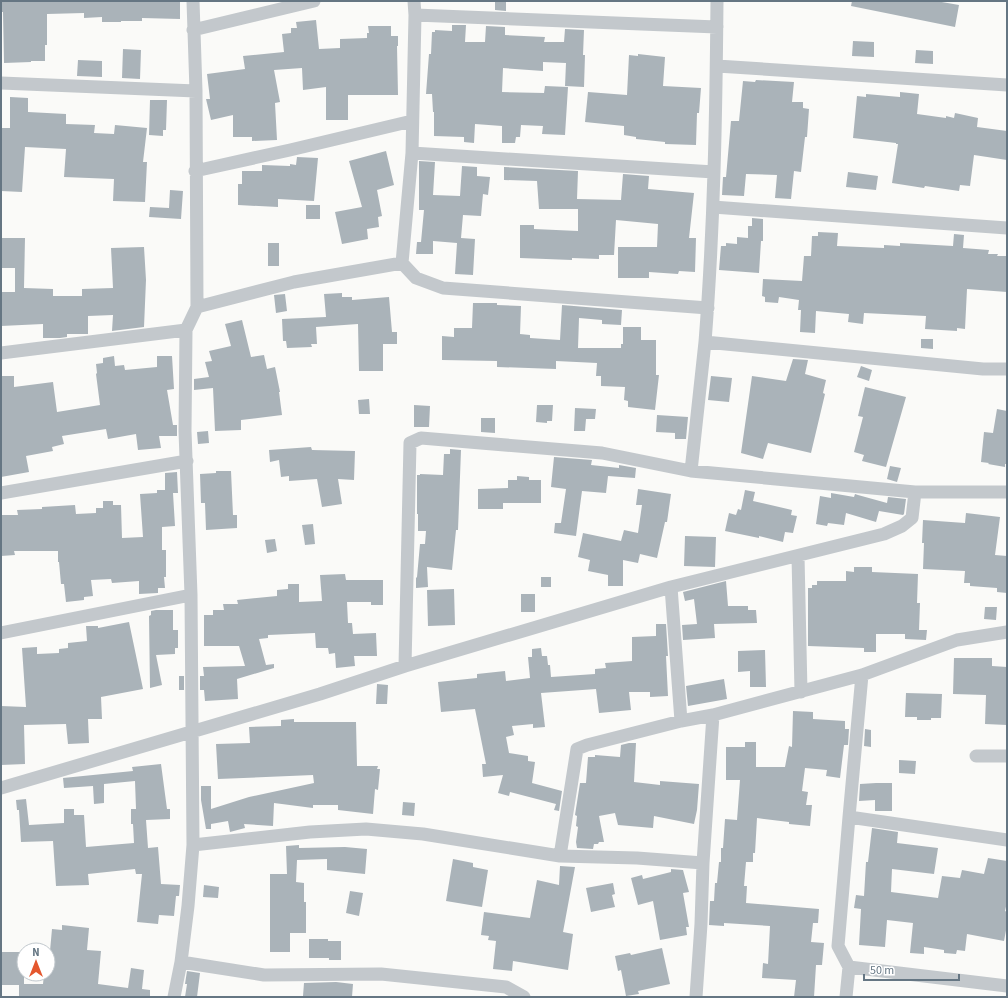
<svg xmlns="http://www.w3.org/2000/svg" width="1008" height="998" viewBox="0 0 1008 998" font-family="'Source Sans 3',sans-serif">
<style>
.building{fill:#aab3b9}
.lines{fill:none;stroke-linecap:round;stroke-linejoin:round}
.street{stroke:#c3c8cc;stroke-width:13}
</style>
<rect width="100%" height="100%" fill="#fafaf8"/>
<path class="building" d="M1,1H180V19L142,18V21H121V22H102V17L84,18V13L47,14V45H45V61H31V62L4,63L3,12H1Z
M495,1H506V11L495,10Z
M852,1H936L959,5L955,27L851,6Z
M316,20L319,49L340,48V39L367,38V33H369L368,26H391V36H398V46H397L398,95H348V120H326V87L303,90L302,68L274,70L280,102L275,103L277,140L252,141V137H233V115L211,120L206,99H210L207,74L245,69L243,56L284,52L282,34L291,33V28H297L296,22Z
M452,25H466L465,42H485L486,26L505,27V35L545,37L544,42H564L565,29L584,30L583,55H585L584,87L565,86L566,63L543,62V71L503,68L502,92L544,93L545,86L568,87L565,135L542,134L543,126L521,125L520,137H516L515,143H502V126L475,124L474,143L464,142V137L434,136V112H433L432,94H426L429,54H431L432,32H435V30L452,31Z
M853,41L874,42V57L852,56Z
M123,49L141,50L140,79L122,78Z
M916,50L933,51V64L915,63Z
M638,54L665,57L663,86L701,88L699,113H697L696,145L665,144V142L636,139V137L624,135V126L585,122L588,92L627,95L629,55L638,56Z
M78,60L102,61V77L77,76Z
M756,80L794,82L792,102H803V108L809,109L807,137H805L801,172L794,171L791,199L775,198L777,175L746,174L744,196L722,195L723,177H726L731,121H739L743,81L755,82Z
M900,92L919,94L917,114L946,118V116L954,118L955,113L978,118L977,127L1007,131V160L974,155L970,186L960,185L959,191L925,186L924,188L892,183L898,144H896V143L853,138L857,96L866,97V94L900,97Z
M10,97L28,98V112L66,114V124L95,125L94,133L114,134L115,125L147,128L143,162H147L145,202L113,201L114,179L64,177L66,149L25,147L22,192L1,191V128H10Z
M150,100H167L166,130H163V136L149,135Z
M386,151L394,185L377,190L382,216L378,217L379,227L367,229L368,239L342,244L335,212L362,207L349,161Z
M297,157L318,158L314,201L278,199V207L238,205V184H242V171H262V165L290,166V164L296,165Z
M419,161L435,162L433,195L460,196L462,166L477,167V176L490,177L488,195L483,194L481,216L463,215L461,238L475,239L473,275L455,274L457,243L433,241V254H416L417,242H421L424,210H419Z
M504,167L578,171L577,199L621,200L623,174L649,176L648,189L694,193L689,238H696L695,272L679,271L678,274L649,272V278H618V247H657L658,224L616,220L614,255H599V259L572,258V260L520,258V225H534V229L578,231V209H539L537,181L504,180Z
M848,172L878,176L876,190L846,187Z
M170,190L183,191L181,219L149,217L150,207L169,208Z
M306,205H320V219H306Z
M752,218L763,219V241H761L759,273L719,270L721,246H726V243L737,244V237L748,238V226H752Z
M818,232L838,233L837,246L884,248V245L900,246V243L953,246L954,234L964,235L963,248L989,250L988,254H998L997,256H1007V292L967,289L965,329L957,328V331L925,329L926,316L864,313L863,324L848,322L849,314L816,311L815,333L800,332L801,310H798L799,300L779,297L778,303L765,302V297L762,296L763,279L802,281L804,256H811L812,236H818Z
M2,238H25L24,288L53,289V296H82V289L113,288L111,248L144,247L146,280L144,327L112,331L113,315L88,316V334H67V337L60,338H43V324L1,326V292H15V268H2Z
M268,243H279V266H268Z
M342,293V297H352V300L389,297L392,332H397V344H383V371H359L358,324L316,327L317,344H311L312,347L287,348L286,341H283L282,319L326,317L324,294Z
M285,294L287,311L276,313L274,295Z
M473,303H497V305L521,306L520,334L530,335V338L560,340L562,305L622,310L621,325L602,324V320L579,318L578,348H621V344H623V327H641V340H656V375H659L655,410L628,407V401L624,400L625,387L601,386V376H596L597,363L556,361V369L497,367V361L442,360V336L454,337V328H472Z
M242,320L251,357L264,355L267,369L275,367L280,392H279L282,415L241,420V430L215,431L213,388L194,390V379L209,377L205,362L212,361L209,351L231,346L225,324Z
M921,339H933V349L921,348Z
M114,356L115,366L124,365L125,370L157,367V356H172L174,389L167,390L173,425H177V436H159L161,448L138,450L136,434L108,439L106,429L62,436L64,444L52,447L53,451L26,456L29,472L1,477V376H14V387L53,382L57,412L100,405L96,374L97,373L96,364L103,363V358Z
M793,359L808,360L805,374L826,380L823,393L825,394L811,453L768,443L763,459L741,453L752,376L786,381Z
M861,366L872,370L869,381L857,377Z
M711,376L732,378L729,402L708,400Z
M865,387L906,397L886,467L862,461L864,455L854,452L863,417L858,416Z
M369,399L370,414H359L358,400Z
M414,405L430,406L429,427H414Z
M537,405H553L552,421H547V423L536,422Z
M575,408L596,409L595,419H586L585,431H574Z
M997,409L1007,411V464H1005V467L988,464L989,463L981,462L984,432L993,433Z
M657,415L688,417L686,439H675V433L656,432Z
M481,418H495V433L481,432Z
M208,431L209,443L198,444L197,432Z
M311,447L312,450L355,451L354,480L338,479L342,504L322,507L317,479L289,481V476L281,477L279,460L270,462L269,450Z
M450,449L461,450L458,530H456L452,570L427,567L428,587L416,588V578L417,577L420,544H425L426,531H418V514H417V475H420V474L443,475L444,454H450Z
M554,457L592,460L591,465L619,468V465L636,468L635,478L608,476L606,493L582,491L576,536L554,533L555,523H561L566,489L551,487Z
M890,466L901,468L897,482L887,479Z
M216,471H231L233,515H237V528L206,530L205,503H201L200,474L216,473Z
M177,472L178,493H173L175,526L162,527V550H166V577H164L165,588H158V593L139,594V581L112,583L111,579L91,580L93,596L84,597V600L66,602L64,584H61L59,562H58V551H14L15,555L1,556V515H18L17,510L42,509V507L75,505L76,514L96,513V508H103V501H113V505H121L122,538L143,537L140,494L157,493V490H165V473Z
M517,476L529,477V480H541V503H503V509H478V489L508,488V480H517Z
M638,489L671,494L667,522H665L657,558L640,554L638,563L623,560V586H608V575L588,571L590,560L578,557L583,533L621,541L624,530L638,533L642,505H636Z
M745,490L755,492L753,501L792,510L791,515L797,516L793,533L785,532L783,542L759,536V538L725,531L729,513L736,515L738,509L741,510Z
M831,493L854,497L855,494L858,495L887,503L888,497L906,499L904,514L903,515L879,511L876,522L846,513L844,525L828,523L827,526L816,524L820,496L831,498Z
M966,513L1000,517L995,555L1007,556V593L997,592V588L970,586V583H964L965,571L923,569L924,543H922L923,520L965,523Z
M313,524L315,544L305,545L302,525Z
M685,536L716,537L715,567L684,566Z
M275,539L277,551L267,553L265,540Z
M854,567H872V572L918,574L917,603H920L919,630H927L926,640L905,639V634H876V652H864V648L808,646V588H812V585H817V581H846V571L854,572Z
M345,574L346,580H383V605H371V602H347L348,623H352L353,634L376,633L377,656H354L355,666L336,668L335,653L329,654L328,648H316L315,633L268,635V638L259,639L266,665L274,664V668L237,679L238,699L205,701L204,690H200V676H204L203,667L245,666L239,646H204V615H213V610H224L223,604H238L237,600L277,596V590L288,589V584H299V602L322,601L320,575Z
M541,577H551V587H541Z
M726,581L728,606H748V610H756L757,623L714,624L715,638L683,640L682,625L697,624L694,599L685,601L683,592Z
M454,589L455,625L428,626L427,590Z
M521,594H535V612H521Z
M985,607H997L996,620L984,619Z
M156,610H173V630H178V648H175V654L156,655L162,685L150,688L149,616L151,615V611Z
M129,622L143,689L101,697L102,719H88L89,743L68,744L66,724L24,725L25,764L1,765V706L26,707L22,648L37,647V654L59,653V649L68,648V643L87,641L86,626H98V628Z
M656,624H666L668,656H666L668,696L650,697V692H629L631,710L599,713L596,689L541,693L545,727L533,728V724L512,726L514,735L506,737L509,753L528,756V761L535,762L532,783L562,791L559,811L554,810L556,804L510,792L509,796L498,793L503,775L483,777L482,764H486L475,709L441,712L438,682L477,678V674L505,671L506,681L530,678L528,657H532V649L541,648L542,656H547L548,665H550L551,677L595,674V669L606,668L605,663L632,661V637L656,636Z
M765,650L766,687H750V671L738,672V651Z
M954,658H992V666L1007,667V725L985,724L986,695L953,694Z
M179,676H184V690H179Z
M724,679L727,699L688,706L686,686Z
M377,684L388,685L387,704H376Z
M906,693L942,694L941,718H931V720H917V717H905Z
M793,711L813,712V719L845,721V729H849L848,745H844L840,778L826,776L827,770L805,768L802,791L808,792L806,805H812L810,826L789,824V822L757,818L755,853H753V862H746L744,886H747L746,903L819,909L818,923H813L811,942L824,943L822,965H816L814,997H794L796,980L762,978L763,963L768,964L770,926L724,923V926L709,925L710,901H714L715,883H717L719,862H721V848H723L725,819L737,820L740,780H726V747H745V742H756V767H785L789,746L792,747Z
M294,719V722H356L357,766H378L377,769H380L378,790L375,789L373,814L338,810V805H313V808L274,803L273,826L244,824L245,828L230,832L228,821L211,824V829H206L201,800V786H211V809L249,797L314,783L313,775L218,779L216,744L250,743L249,727L281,726V720Z
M865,729L871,730V747L864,746Z
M629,743H636L634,782L660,785V781L699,784L697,810L694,824L654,816L653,828L618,825L615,813L599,816L604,842H599L598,844H594L593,849L577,848L576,842L578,827L576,826L577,816L575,815L580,783H586L588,757H595V755L620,757L621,745Z
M899,760L916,761L915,774L899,773Z
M161,764L167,809H170V819L146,820L148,848L158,847L161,884L180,885L179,896H176L174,916L159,915L158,924L137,922L142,874H136L135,869L88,874L89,885L56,886L53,841L21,842L19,810H17L16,800L26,799L29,825L64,823V809H74V815H84L86,847L134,843L133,824H131V809H136L135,781L104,784V803L94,804L93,786L64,788L63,778L133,771L132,767Z
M876,783H892V811H875V800L859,801L860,784Z
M403,802L415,803L414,816L402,815Z
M872,828L898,832L897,843L938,848L934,874L892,869L891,892L938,898L942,876L960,878L962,870L984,874L988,858L1007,861V902L1005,911L1007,912V925L1004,941L967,934L965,951L957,950L956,954L944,953V950L924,947V954L910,953L913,923L887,920L885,947L859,945L861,909L854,908L856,895L864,896L866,862H868Z
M299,845V848L345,847L367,849L365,874L327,870V859L297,860L296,882L304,883V902H306V933H290V952H270V874H287L286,846Z
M453,859L473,863V867L488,870L482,907L446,901Z
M560,866L575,867L563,932L573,934L568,970L513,961L512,971L493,969L496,941L488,940L489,936L481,935L484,912L530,918L537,880L559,885Z
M671,869L683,870L689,892L683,893L689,927H686L687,935L660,940L653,901L638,905L631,878L642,875L643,879L671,872Z
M613,883L615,894L612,895L615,907L591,912L586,888Z
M204,885L219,887L218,898L203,897Z
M350,891L363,893L359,916L346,913Z
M62,925L89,928L87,950L101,951L98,984L128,988L131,968L144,970L142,989L150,990V997H19V985H1V952H24V984H43L44,974H48V951H50L52,929L62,930Z
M309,939H328V941H341V960H329V958H309Z
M662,948L670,984L638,991L639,994L626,996L621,970L618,971L615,956L630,953L631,955Z
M187,971L200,973L197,997H185L187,984H185Z
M336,982L353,984L352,997L303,996L304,983Z"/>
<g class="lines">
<path class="street" d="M414,1L415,15L412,153L402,263L416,278L443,288L708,308
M717,1C716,115 714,228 705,342L983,369H1007
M415,15L717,27
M193,30L314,1
M717,66L1007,85
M1,83L196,91
M412,153L714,172
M195,171L290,150L412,121
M713,207L1007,228
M197,307L294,282L402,263
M1,353L186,330
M691,471L705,342
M1,493L187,461
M798,556L801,692
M671,587L681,721
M1,633L191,595
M405,666L410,443L421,438L602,453L691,471L915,492H1007
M862,675L849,817L1007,840
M976,756H1007
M1,788L320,694L405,666L671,587L884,534L902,526L912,518L915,492
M193,845L310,832L366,829L423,834L560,856L637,858L703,863
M560,856L577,749L587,745L681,721L713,715L862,675L957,640L1007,632
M181,962L264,975L381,974L506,987L524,997
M849,967L1007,986
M174,997L181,962L188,906L193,845L191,595L185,431L186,330L197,307L196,91L193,1
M696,997L701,924L703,863L713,715
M846,997L849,967L838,946L849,817"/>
</g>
<rect width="1008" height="998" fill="none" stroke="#657683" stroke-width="4"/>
<g transform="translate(36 962)"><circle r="19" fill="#ffffff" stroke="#c1c8cd"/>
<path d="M0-3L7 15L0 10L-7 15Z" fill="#e4572e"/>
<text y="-6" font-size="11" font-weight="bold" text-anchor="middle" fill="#657683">N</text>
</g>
<path d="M864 974v6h95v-6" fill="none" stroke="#657683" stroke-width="2"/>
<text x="870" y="974" font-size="12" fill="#657683" stroke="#ffffff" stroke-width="3" paint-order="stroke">50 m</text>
</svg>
